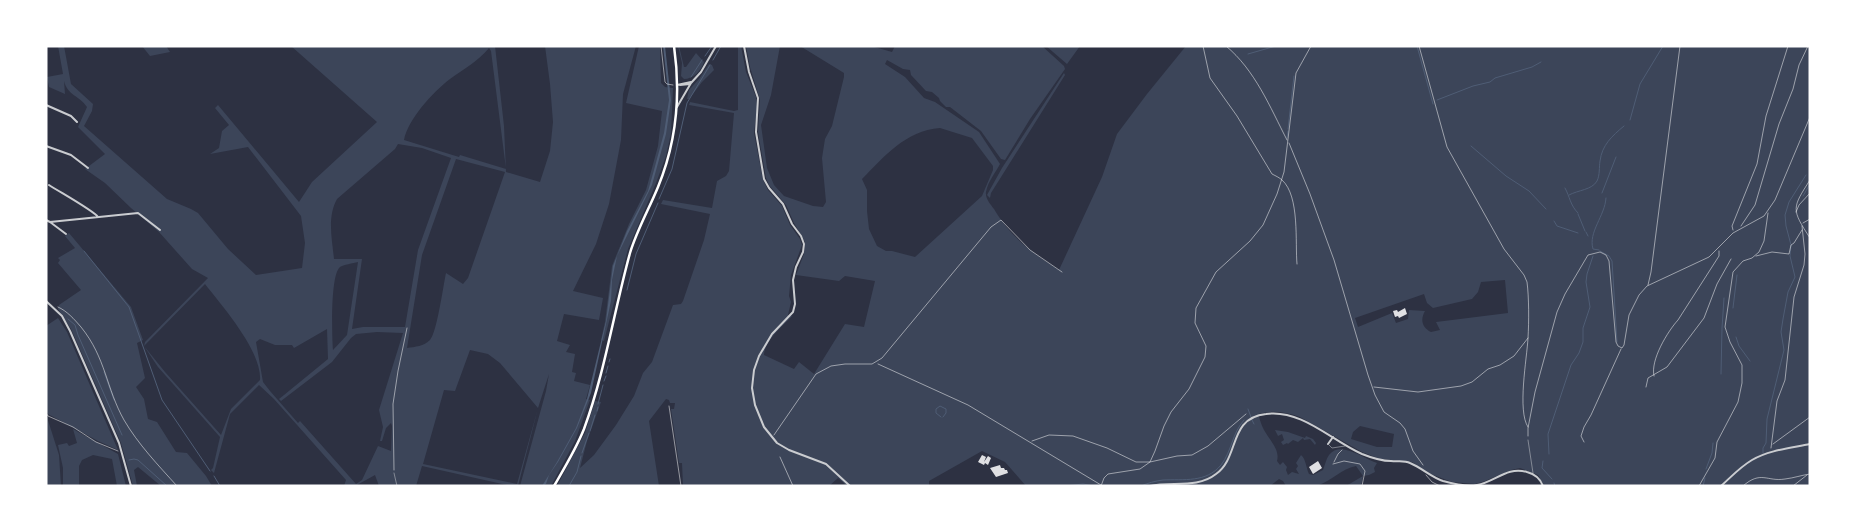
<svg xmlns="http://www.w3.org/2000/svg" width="1856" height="532" viewBox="0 0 1856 532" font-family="'Sofia Sans Condensed',sans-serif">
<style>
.green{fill:#3c4559;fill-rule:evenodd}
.water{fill:#4f5d75}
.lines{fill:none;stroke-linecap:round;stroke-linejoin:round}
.stream{stroke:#4f5d75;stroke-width:1}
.building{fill:#e0e0e3}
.path{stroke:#fff;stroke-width:0.5}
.service{stroke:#caccd0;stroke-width:0.5}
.minor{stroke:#caccd0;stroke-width:2}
.tertiary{stroke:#caccd0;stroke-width:2}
.primary{stroke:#fff;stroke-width:2.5}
</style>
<rect width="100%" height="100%" fill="#2d3142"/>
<path class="green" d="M58,46H64L71,84L93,104L92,111L84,126L167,199L191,209L198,213L228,249L256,275L302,268L305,243L301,216L248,147L210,154L219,148L222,131L229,125L215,108L218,105L299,202L312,182L377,122L291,46H495L504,126L506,172L540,182L550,151L553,122L550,84L545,46H636L623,94L621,140L609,204L596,244L573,291L603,298L599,320L564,314L557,341L570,345L566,352L575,354L572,372L576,373L574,381L590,385L586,399L590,400L575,441L551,486H520L546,391L549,374L538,408L518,486H511L422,466L416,486H379L375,475L357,485L344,486L346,480L274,399L259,385L230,414L214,473L211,470L213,468L220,437L158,367L144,346L145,342L208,278L192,269L159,232L131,208L105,183L85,169L105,154L78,127L87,107C79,95 68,96 64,81L65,94L49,87L47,77L63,74ZM489,48L491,51L506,169L460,155L459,157L404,140C408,119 433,92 450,79C464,69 478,61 489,48ZM398,144L422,148L451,158L418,250L405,327H363L352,329L362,259H334C332,239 327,217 337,199L395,149ZM456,159L505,172L468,278L463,284L446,273C443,287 437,332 430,340C424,346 415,347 407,348L422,255ZM358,262L347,335L333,350C332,337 330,275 340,267C343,265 353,263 358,262ZM205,284C222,306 262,351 260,380L231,409L221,435L165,372L144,346ZM327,329L328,359L284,395L279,399L281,401L332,362L351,338L356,334L377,332L403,333L379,410L383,427L380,441H382L386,428L391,423L392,426L391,451L378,446L362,480L356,484L300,421L298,423L270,391L263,382L256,342L260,339L275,345H292L294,348ZM470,350L488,354L500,363L538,408L517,484L423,464L444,390L455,391Z
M142,46H166L170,52L150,56Z
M639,46H660L661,83L665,87L673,88L671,133L666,156L656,183L628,249L604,341L601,340L605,322L612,266L629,224L646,190L658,146L662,111L626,103Z
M678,46H679L684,67H686L696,53L704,62C701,71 693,79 684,79L681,76L682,63Z
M738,46H741L746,72L756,97L757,107L754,133L763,180L768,190L782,206L790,225L800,239L802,245L791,275L789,296L791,302L788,315L792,316C783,326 765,340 764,355L794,369L799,362L814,374L845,324L864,327L875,281L845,276L839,281L796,275L804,254L805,242L794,223L786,205L769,185L766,178L758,132L760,100L750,67L746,46H780L771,95L761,125L767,168L774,185L784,196L813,206L823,207L826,202L822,158L825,139L832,126L844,77V73L800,46H871L892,52L895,46H1042L1064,66L1065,69L1030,119L1005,160L1001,159L981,131L950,107H946L940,101L939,98L932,92L926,91L911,75L910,70L903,69L887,60L885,64L905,77L924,98L935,102L979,132L1000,164C996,172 988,181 986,192C985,198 990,204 994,209C1011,238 1032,252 1059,270L1102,177L1117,134L1147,94L1186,46H1810V486H1544L1538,475L1520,468L1511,470L1485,481L1475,484L1452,482L1428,473L1412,462L1380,459L1362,452L1300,417C1286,412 1272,410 1258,414C1260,419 1261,425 1264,430C1271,442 1280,450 1277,461L1280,465L1283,462L1287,467L1286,470L1288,475L1292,472L1299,474L1296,469L1298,466L1296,463L1301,455C1306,459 1306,468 1309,474L1313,475L1323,470C1325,465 1326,459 1329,455C1340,440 1363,458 1377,463L1374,468L1375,472L1369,475L1363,476L1361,486H1346L1363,476L1356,466C1341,469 1333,480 1319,485C1310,488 1296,486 1286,486L1283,481L1279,479L1270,486H1026L1005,462L982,451L929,481V486H847L838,478L829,486H683L682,463H679L671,409H674L675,403H670L669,400L666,399L649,421L659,486H557L585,433L595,401L601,402L587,441L580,468L594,455L616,425L634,396L643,373L652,362L673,305L681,304L683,301L704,240L710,214L661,204L663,200L712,208L717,181L726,176L729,171L734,113L689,105L690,102L734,111L738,110ZM940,128L972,138L993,166V170L982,196L915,257L892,251H886L877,246L869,229L867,211V190L862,179C885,156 905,131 940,128ZM1505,280L1508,313L1436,322L1440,330L1431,332C1422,327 1420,320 1425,311L1409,310L1408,319L1396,323L1392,313L1358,327L1355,318L1424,294L1427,303L1433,308L1472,299L1478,292L1481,282ZM1360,426L1394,434L1392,447H1377L1351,439L1353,432Z
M1046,46H1080L1067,64Z
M709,64L712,65L714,70L702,82L689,99H687L689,90L699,79Z
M1064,73L1065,75L991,193L990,198L987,195L1002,168Z
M69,233L131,307L143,340L137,343L145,378L136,387L144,399L148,419L157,422L176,452L187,453L206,476L212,486H161L138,467L134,470L137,486H133L121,443L71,329L58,309L59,305L81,290L58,263L60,260L58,258L75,248L65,236Z
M58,318L67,332L118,450L98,441L48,414L46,411V326Z
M46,414L59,455L61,486H46Z
M73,429L118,454L126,486H117L112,459L93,455L82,460L79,466V486H63V468L58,445L67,443L69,446L77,443Z
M1275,430L1288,432L1305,438L1306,436L1313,439L1316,443L1315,445L1310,439L1304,440L1303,438L1298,442L1293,440L1288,444L1287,443L1283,445L1281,442L1284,440L1282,434L1278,436Z"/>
<path class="water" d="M663,46H665L671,100L666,134L652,185L617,256L612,280L611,301L591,393L577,428L558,462L549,475L546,484L542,486L557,462L576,428L587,399L606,321L613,266L627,231L648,191L654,170L664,133L669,100Z"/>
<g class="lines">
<path class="stream" d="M1417,46L1433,104
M1248,54L1276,46
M705,56L712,46
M713,60L721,46
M691,77L702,60
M1437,100L1473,86L1490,82L1495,78L1532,67L1541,62
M1630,120L1640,84L1663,46
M1288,129L1294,76
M1287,138L1288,131
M1471,146L1506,176L1529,191L1546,209
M1565,188C1570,197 1570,205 1578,213
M1602,193L1616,157
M1569,195C1578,190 1592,190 1597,181C1600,175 1599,167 1600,161C1602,145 1612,136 1624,126
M1803,196L1810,184
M659,199L672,169L687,103L710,65
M1578,214L1585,231
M1554,221L1557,226L1578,233
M1586,232L1588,236
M1599,250L1593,249C1588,232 1605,216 1606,198
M84,251L129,307L162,400L210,471
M1600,251L1609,256L1612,261L1617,342
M627,290L636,254L658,203
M1733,308L1737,275
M68,319L75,325L78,335L122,435
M1736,337L1739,346L1750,361
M609,362L610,359
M104,372L114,400
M606,373L608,366
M1721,374L1722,328L1724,298
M604,381L606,376
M598,404L603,385
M1248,409L1251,417
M597,411L598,407
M941,417L936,413V409L940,406L946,409V413L943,417
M1252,420L1254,424
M590,431L595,415
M582,453L589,433
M1763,453V448L1766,443L1767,419L1784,350L1781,332L1783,319L1788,292L1795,277L1790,256L1791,245L1786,226L1785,215L1789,202L1806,175
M1549,454L1548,434L1571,365L1579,353L1583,342V328L1590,307L1586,282L1587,274L1593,256
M129,460L134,459L138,460L167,486
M1543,461L1542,468L1552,479
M1706,469L1712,453L1713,443
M214,476L220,486
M1554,483L1555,486
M569,486L577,472L581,456
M1065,486L1083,484L1094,486
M1141,486C1148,483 1155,481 1163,480C1184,479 1206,483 1221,465C1232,451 1232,433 1244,420
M1703,486L1705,478"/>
</g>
<path class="building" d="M1405,308L1407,314L1399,318L1398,316L1395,317L1393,311L1397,310L1398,312Z
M982,455L986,457L984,462L988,456L991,458L988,465L985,463L984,465L978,462Z
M1318,461L1322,468L1313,474L1309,467Z
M1000,465L1001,468H1004L1005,470H1007L1008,473L996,477L990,468Z"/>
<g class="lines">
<path class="path" d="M661,46L665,82L667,84L673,85
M1203,46L1210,78L1237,116L1272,174C1276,176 1280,178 1282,180C1300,196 1295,243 1297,264
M1226,46C1255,70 1270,107 1287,140
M1419,46L1447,147L1504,249L1524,275L1527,282C1529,297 1529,322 1528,338C1527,358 1517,411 1528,427
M1289,143L1310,194L1334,260L1368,375L1375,395L1384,412L1400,423L1405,429L1413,451L1423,465
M1810,180C1792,208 1791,209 1810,238
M1796,212L1799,205L1810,193
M1803,223L1810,219
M1741,226L1755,205L1779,124L1793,89L1799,65L1808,46
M1733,230L1732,226L1757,164L1766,116L1788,46
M1756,256L1772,252L1789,254L1791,245L1794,243L1802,230
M1648,285L1651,272L1680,46
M58,307C67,311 74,319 81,327C106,358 106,388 124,420C138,444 158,465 177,486
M878,364L968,405L1101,485
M1654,376C1650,360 1668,331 1678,320L1719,256V251
M1374,387L1418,392L1461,386L1472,382L1488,369L1500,365L1514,356L1528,338
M1646,387L1648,378L1667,367L1704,318L1717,284L1731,259
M669,406L681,486
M46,413L48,416L73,427L96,442L118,451
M774,435L816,374L831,366L845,364H872L882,358L991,227L1001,220L1030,250L1062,272
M1528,436V428L1535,392L1557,312L1565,294L1588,255L1600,252L1606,255L1609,261L1616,342L1618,346L1622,348L1624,345L1629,315L1639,295L1647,286L1709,257L1733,233L1764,216L1775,200L1810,117
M1032,441L1049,435L1073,436L1107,448L1136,462H1150L1177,456L1192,455L1208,446L1246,414
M1584,442L1581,436L1584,427L1591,415L1621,349
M1773,444L1810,417
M1771,448L1777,401L1785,380L1794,297L1804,265L1805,254L1802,226
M780,457L793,486
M1334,462L1338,454L1342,450
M1333,464L1344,461L1360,464L1365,471L1362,486
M394,470L393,404L398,371L407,328
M1426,475L1432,482L1440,486
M1101,486L1104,478L1108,474L1140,469L1150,462L1155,451L1164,426L1171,412L1189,389L1205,357L1206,346L1195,323L1196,308L1216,272L1250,241L1263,225L1277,194L1284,172L1296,73L1311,46
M1699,486L1715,458L1717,442L1738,402L1742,383V365L1730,342L1725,327L1733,272L1743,261L1752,258L1759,252L1764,241L1768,213
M1743,486C1761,470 1767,482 1785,479C1794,478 1802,475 1810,474
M1793,486L1807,475"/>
<path class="service" d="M1528,440L1533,473
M1329,445L1332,448L1345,446
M394,473L397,486"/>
<path class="minor" d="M46,105L71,116L77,122
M46,146L71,155L88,168
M49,185C58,191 94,211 98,217
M46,220L50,222L138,213L160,230
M50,222L66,234
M1328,444L1333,437
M1721,486C1731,477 1740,467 1752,460C1769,450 1791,448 1810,444"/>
<path class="tertiary" d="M744,46L749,72L758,98L756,132L764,179L769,188L783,204L792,224L801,236L804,244L803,252L796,267L793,280L795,304L793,312L772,334L759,356L754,370L752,388L755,405L764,427L777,443L789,450L826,464L850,486
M677,85L691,82
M680,85L690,84
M677,107L691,83L701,72L716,46
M46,301L62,316L70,331L119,443L131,486
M1150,486C1172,481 1197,489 1216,474C1240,457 1228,418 1266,414C1302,409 1332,441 1362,454C1372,458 1381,461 1391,461C1398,462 1404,460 1410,463C1422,468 1431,477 1443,481C1454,484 1466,487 1477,485C1495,482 1507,466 1527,472C1535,474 1540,478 1543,486"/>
<path class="primary" d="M554,486C565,467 576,449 584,429C605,372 614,311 630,253C637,230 649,209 658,187C677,141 681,95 674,46"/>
</g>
<rect width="1856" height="532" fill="none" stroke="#ffffff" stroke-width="95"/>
</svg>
